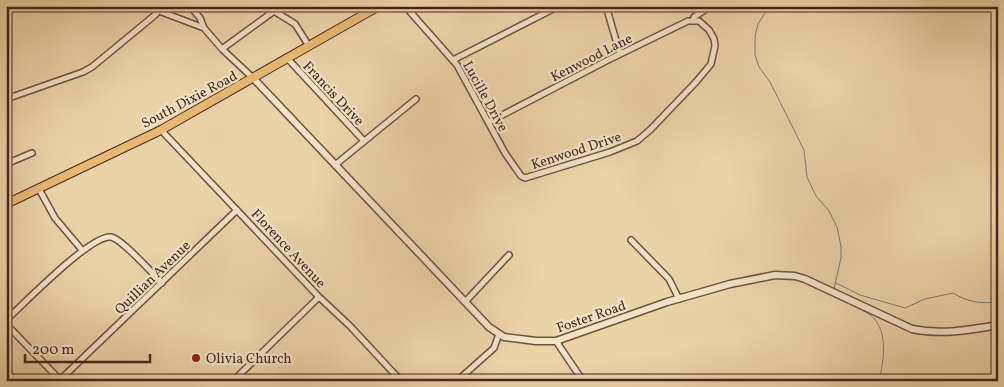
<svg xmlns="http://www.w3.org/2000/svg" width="1004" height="387" viewBox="0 0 1004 387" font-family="Vollkorn,serif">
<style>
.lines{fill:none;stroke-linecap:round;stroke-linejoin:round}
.stream{stroke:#797d74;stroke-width:1}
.minor-casing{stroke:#6f523e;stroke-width:8}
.tertiary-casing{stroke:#6f523e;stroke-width:9}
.primary-casing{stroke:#46271b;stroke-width:10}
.minor{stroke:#f2e2c6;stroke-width:5}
.tertiary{stroke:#f2e2c6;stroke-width:6}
.primary{stroke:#e6ba74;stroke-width:8}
.poi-dot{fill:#8f2418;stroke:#f2e2c6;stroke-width:2}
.labels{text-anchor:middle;stroke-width:4.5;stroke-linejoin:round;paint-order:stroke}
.street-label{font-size:14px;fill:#46271b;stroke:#f2e2c6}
.poi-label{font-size:14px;fill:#46271b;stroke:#f2e2c6;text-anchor:start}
</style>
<rect width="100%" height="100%" fill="#ebd3a8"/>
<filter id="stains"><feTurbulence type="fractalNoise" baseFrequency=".004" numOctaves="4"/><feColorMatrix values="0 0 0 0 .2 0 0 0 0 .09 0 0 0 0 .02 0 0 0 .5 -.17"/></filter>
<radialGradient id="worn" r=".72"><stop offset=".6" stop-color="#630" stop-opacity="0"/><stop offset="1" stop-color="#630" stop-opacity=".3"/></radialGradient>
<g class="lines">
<path class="stream" d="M766,6L765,13L758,24L755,36V55L759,67L770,82L804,150L807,177L816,196L829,211L837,227L841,246V258L834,289
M836,283L860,295L905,308L925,299L953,293C968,302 980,304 998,302
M833,296C844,302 858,307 869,314C889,328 884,360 879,381"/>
<g class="minor-casing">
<path id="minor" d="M190,6L200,18L204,28L222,49L253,78
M271,6L274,11L295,24L309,46
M405,6L457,65L505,153L521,176L525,178L610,152L637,141L650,130L696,82L711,64L715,46L714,39L709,30L699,21H688L608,60L489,122
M606,6L620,54
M159,11L204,28
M693,21L694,17L711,6
M222,49L274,11
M288,59L364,141
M453,60L559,6
M6,99L83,72L92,67L155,15L162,6
M161,130L319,297L350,326L401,381
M6,164L32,153
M335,165L416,99
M39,189L55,218L82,250
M631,240L669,279L679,299
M465,302L509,255
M6,320C23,305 91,234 111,237C122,239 153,274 162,283
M6,324L61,381
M556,341L583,381
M60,380L237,210
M233,381L319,297
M457,381L494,348L499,334
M991,381L998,373"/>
</g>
<g class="tertiary-casing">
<path id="tertiary" d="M254,79L489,327L504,337L536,341H556L667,302L730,284L775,275L795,276L805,279L912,329C941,335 969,330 998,325"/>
</g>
<g class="primary-casing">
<path id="primary" d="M6,204L161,130L379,6"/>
</g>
<use href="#minor" class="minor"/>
<use href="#tertiary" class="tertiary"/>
<use href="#primary" class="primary"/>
</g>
<circle class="poi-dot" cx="196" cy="358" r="5"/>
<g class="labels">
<g class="street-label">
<text transform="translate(591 57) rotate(-27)" y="5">Kenwood Lane</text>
<text transform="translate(334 93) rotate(47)" y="5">Francis Drive</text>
<text transform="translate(486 96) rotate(61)" y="5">Lucille Drive</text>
<text transform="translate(189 99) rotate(-28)" y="5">South Dixie Road</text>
<text transform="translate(576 150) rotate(-18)" y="5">Kenwood Drive</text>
<text transform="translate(289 248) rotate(47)" y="5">Florence Avenue</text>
<text transform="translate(152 277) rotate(-44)" y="5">Quillian Avenue</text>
<text transform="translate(591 316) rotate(-19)" y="5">Foster Road</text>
</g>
<g class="poi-label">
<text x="206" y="363">Olivia Church</text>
</g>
</g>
<rect width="1004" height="387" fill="none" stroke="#ebd3a8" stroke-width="25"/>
<rect x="8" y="8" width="989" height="372" fill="none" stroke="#46271b" stroke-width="2.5"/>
<rect x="12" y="12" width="979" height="362" fill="none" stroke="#46271b"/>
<path d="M25 354v8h125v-8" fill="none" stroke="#46271b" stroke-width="2.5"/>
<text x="32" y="354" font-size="15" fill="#46271b" stroke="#f2e2c6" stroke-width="4" paint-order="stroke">200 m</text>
<rect width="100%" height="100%" filter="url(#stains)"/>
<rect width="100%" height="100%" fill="url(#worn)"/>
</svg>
